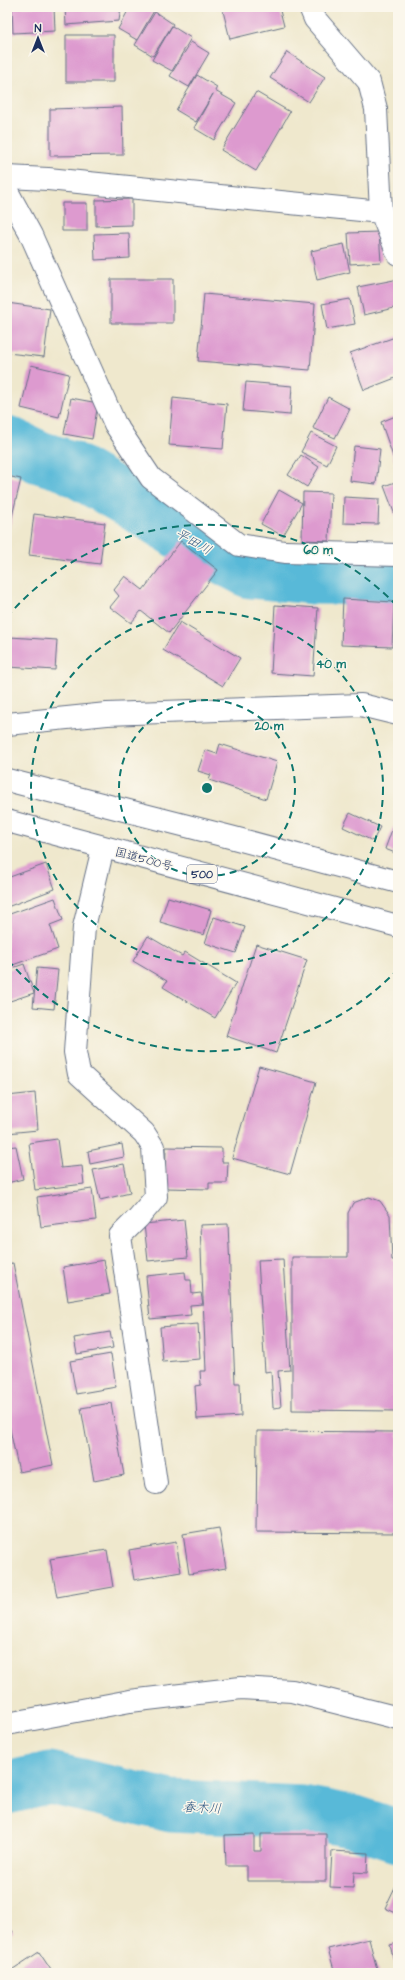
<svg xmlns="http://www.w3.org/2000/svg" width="405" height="1980" viewBox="0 0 405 1980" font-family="'Architects Daughter','Klee One',sans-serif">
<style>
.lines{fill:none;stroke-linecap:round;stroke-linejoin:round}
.river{stroke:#59b9d8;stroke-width:53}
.building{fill:#dd9acf}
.street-casing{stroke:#657085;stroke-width:24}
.secondary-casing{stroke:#657085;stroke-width:24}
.highway-casing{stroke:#657085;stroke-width:24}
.street{stroke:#fff;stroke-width:22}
.secondary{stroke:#fff;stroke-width:22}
.highway{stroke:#fff;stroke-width:22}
.ring{fill:none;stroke:#0f766e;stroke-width:2;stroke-dasharray:7 5}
.labels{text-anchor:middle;stroke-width:3;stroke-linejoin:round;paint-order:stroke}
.shield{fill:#fbf7ec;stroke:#5e6b89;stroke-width:1}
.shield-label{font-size:11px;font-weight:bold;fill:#1b2f5e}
.street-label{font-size:12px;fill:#1b2f5e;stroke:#fbf7ec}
.water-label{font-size:13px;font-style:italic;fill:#2e5883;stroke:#fbf7ec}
.centre{fill:#0f766e;stroke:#fbf7ec;stroke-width:2}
.ring-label{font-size:12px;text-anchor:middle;font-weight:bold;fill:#0f766e;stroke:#fbf7ec;stroke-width:3;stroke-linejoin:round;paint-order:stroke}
</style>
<rect width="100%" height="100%" fill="#fbf7ec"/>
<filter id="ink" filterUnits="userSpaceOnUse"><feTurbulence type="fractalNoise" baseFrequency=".025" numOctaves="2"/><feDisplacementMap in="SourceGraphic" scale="8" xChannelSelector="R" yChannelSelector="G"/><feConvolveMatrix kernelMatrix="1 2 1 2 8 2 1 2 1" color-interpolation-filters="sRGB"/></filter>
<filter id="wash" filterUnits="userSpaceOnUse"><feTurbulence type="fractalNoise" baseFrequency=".012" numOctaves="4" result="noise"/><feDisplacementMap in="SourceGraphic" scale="16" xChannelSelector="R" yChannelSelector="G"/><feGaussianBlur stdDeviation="0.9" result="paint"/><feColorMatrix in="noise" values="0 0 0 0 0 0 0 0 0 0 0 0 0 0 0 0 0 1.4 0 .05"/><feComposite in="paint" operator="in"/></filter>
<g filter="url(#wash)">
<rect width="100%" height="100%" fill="#efe8cd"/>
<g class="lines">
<path class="river" d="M7,442L39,457L68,466L139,507L193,542L250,572L311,578L398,579
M7,1788L50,1778L171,1806L303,1812L355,1822L398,1836"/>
</g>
<g id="blocks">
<path class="building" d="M12,7H54L55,31L13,33Z
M65,7H121L119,21L66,25Z
M130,7H151L155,9L137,40L118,29Z
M222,7H279L284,26L230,39Z
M155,12L173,24L153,56L135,45Z
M172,26L191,38L172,71L152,60Z
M66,35H114V82H66Z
M191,42L209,53L189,87L170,76Z
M287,52L325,77L309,102L270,78Z
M197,75L217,87L215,91L236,103L214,140L194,128L213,94L196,122L176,110Z
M256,92L290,112L256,171L221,150Z
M122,107L123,155L50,156V109Z
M132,199V225L96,226V200Z
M62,203H87V231H62Z
M379,232L381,262L350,264L348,233Z
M129,233L130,258L95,260L94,234Z
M344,244L350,272L317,280L311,251Z
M7,270L9,282H7Z
M111,279H173V323H111Z
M394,280L398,307L364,315L358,287Z
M204,294L315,304L310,370L198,361Z
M350,299L355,324L327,329L322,304Z
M7,303L50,309L44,357L7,353Z
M398,336V377L364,390L350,353Z
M31,365L69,374L59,417L21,408Z
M246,382L292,386L290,415L243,411Z
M328,397L350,409L335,438L313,428Z
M71,398L98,403L92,439L64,434Z
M173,398L227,404L223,449L169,445Z
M398,415V464L396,465L381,422Z
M311,433L336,446L327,465L301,452Z
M354,446L380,449L376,484L350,481Z
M301,455L319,467L307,487L288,475Z
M7,476L21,479L8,533H7Z
M398,481V523L384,486Z
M279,490L302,503L283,536L261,524Z
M303,492L331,493L329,541L302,540Z
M344,497L379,499L378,524L343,523Z
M34,514L105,523L100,564L29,555Z
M181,541L218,570L169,633L141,611L131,623L110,607L119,596L114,590L125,576L143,590Z
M343,599L394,602L392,647L341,645Z
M275,605L318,608L313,676L271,673Z
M180,622L240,658L223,686L163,650Z
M10,637L57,640L55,670L8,667Z
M220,744L277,762L266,799L209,780L211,775L198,771L205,750L217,754Z
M350,813L380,827L373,841L343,827Z
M393,827L398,829V854L385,849Z
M46,864L55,889L7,907V878Z
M168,897L211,910L204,935L160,922Z
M55,898L63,920L50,925L58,949L7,967V915Z
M214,917L245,927L236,953L205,943Z
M148,936L182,956L185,952L236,983L215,1018L163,987L167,981L133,961Z
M256,944L307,960L276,1053L226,1036Z
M24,964L34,993L7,1002V970Z
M37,968L58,970L54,1009L33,1007Z
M259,1066L316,1082L290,1174L232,1158Z
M35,1093L38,1130L7,1133V1096Z
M57,1139L61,1168L82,1166L84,1184L35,1190L29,1143Z
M122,1144L124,1157L90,1164L88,1151Z
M16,1146L23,1179L7,1183V1147Z
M166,1147L222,1148V1162H228L227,1183H209V1189L165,1188Z
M124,1164L130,1193L100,1200L93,1170Z
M92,1189L96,1220L41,1227L37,1197Z
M369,1197L380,1201L390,1215L392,1260H398V1411L292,1410V1257H348V1213L353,1203Z
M184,1220L188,1257L148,1261L144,1224Z
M228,1224L235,1383H240L241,1416L197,1419L195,1386L201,1385L200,1371H206L200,1225Z
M283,1259L290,1370L278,1371L281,1407L273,1408L271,1371L265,1372L258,1260Z
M104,1260L110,1294L68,1301L63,1267Z
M13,1263L53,1465L19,1472L7,1415V1264Z
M185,1272L186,1280H191L192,1294L201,1293L203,1304L190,1305L191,1315L150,1319L146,1276Z
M198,1324L200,1359L163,1362L160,1327Z
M110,1332L113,1348L77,1354L74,1338Z
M111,1354L116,1387L76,1394L70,1361Z
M111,1403L124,1475L94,1481L81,1408Z
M257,1431L398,1432V1533L256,1532Z
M219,1528L226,1568L189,1574L183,1534Z
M176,1542L181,1572L134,1580L129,1550Z
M107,1550L113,1587L57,1597L50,1559Z
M254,1834V1851H261V1834H326V1881H247V1866H226L225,1835Z
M332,1851L368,1853L367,1873L354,1872L353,1888L330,1887Z
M398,1881V1914L385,1908Z
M7,1923L13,1932L7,1936Z
M369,1939L378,1973H335L328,1949Z
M398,1943V1973H397L390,1945Z
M39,1952L53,1973H7Z"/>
</g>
</g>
<g filter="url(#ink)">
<use href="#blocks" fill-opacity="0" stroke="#657085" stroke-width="1"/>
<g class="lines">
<g class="street-casing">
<path id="street" d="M310,7L315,19L369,82L376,109L381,212L398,254
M7,177L48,179L381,212
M7,191L31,235L115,424L151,478L239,545L285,552L398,555
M103,848L84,927L75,1052L79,1074L144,1133L153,1147L156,1197L138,1218L120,1236L156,1483
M7,1724L130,1701L241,1688L292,1691L398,1718"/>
</g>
<g class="secondary-casing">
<path id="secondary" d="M7,724L107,714L361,705L398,714"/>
</g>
<g class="highway-casing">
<path id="highway" d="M7,780L234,838L398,882
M7,821L398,926"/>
</g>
<use href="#street" class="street"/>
<use href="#secondary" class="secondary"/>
<use href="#highway" class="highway"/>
</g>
</g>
<g class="ring">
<circle cx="207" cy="788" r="88"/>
<circle cx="207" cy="788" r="176"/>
<path d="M398 969A263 263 0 0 1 7 959M7 617A263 263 0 0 1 398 607"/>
</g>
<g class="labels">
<rect class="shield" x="187" y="865" width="30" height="18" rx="3"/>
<g class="shield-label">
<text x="202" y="878">500</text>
</g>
<g class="street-label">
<text transform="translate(144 859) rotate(15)" y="4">国道500号</text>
</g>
<g class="water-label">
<text transform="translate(194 541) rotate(30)" y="5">平田川</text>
<text transform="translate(202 1807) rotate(3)" y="5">春木川</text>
</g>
</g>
<circle cx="207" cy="788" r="6" class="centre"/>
<g class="ring-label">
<text x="318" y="554">60 m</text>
<text x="331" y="668">40 m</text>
<text x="269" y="730">20 m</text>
</g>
<rect width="405" height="1980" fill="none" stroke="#fbf7ec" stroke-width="24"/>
<g transform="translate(38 38)" stroke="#fbf7ec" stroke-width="3" paint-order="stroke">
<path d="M0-3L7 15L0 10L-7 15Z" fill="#1b2f5e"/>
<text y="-6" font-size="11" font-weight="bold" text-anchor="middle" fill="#1b2f5e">N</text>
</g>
</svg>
